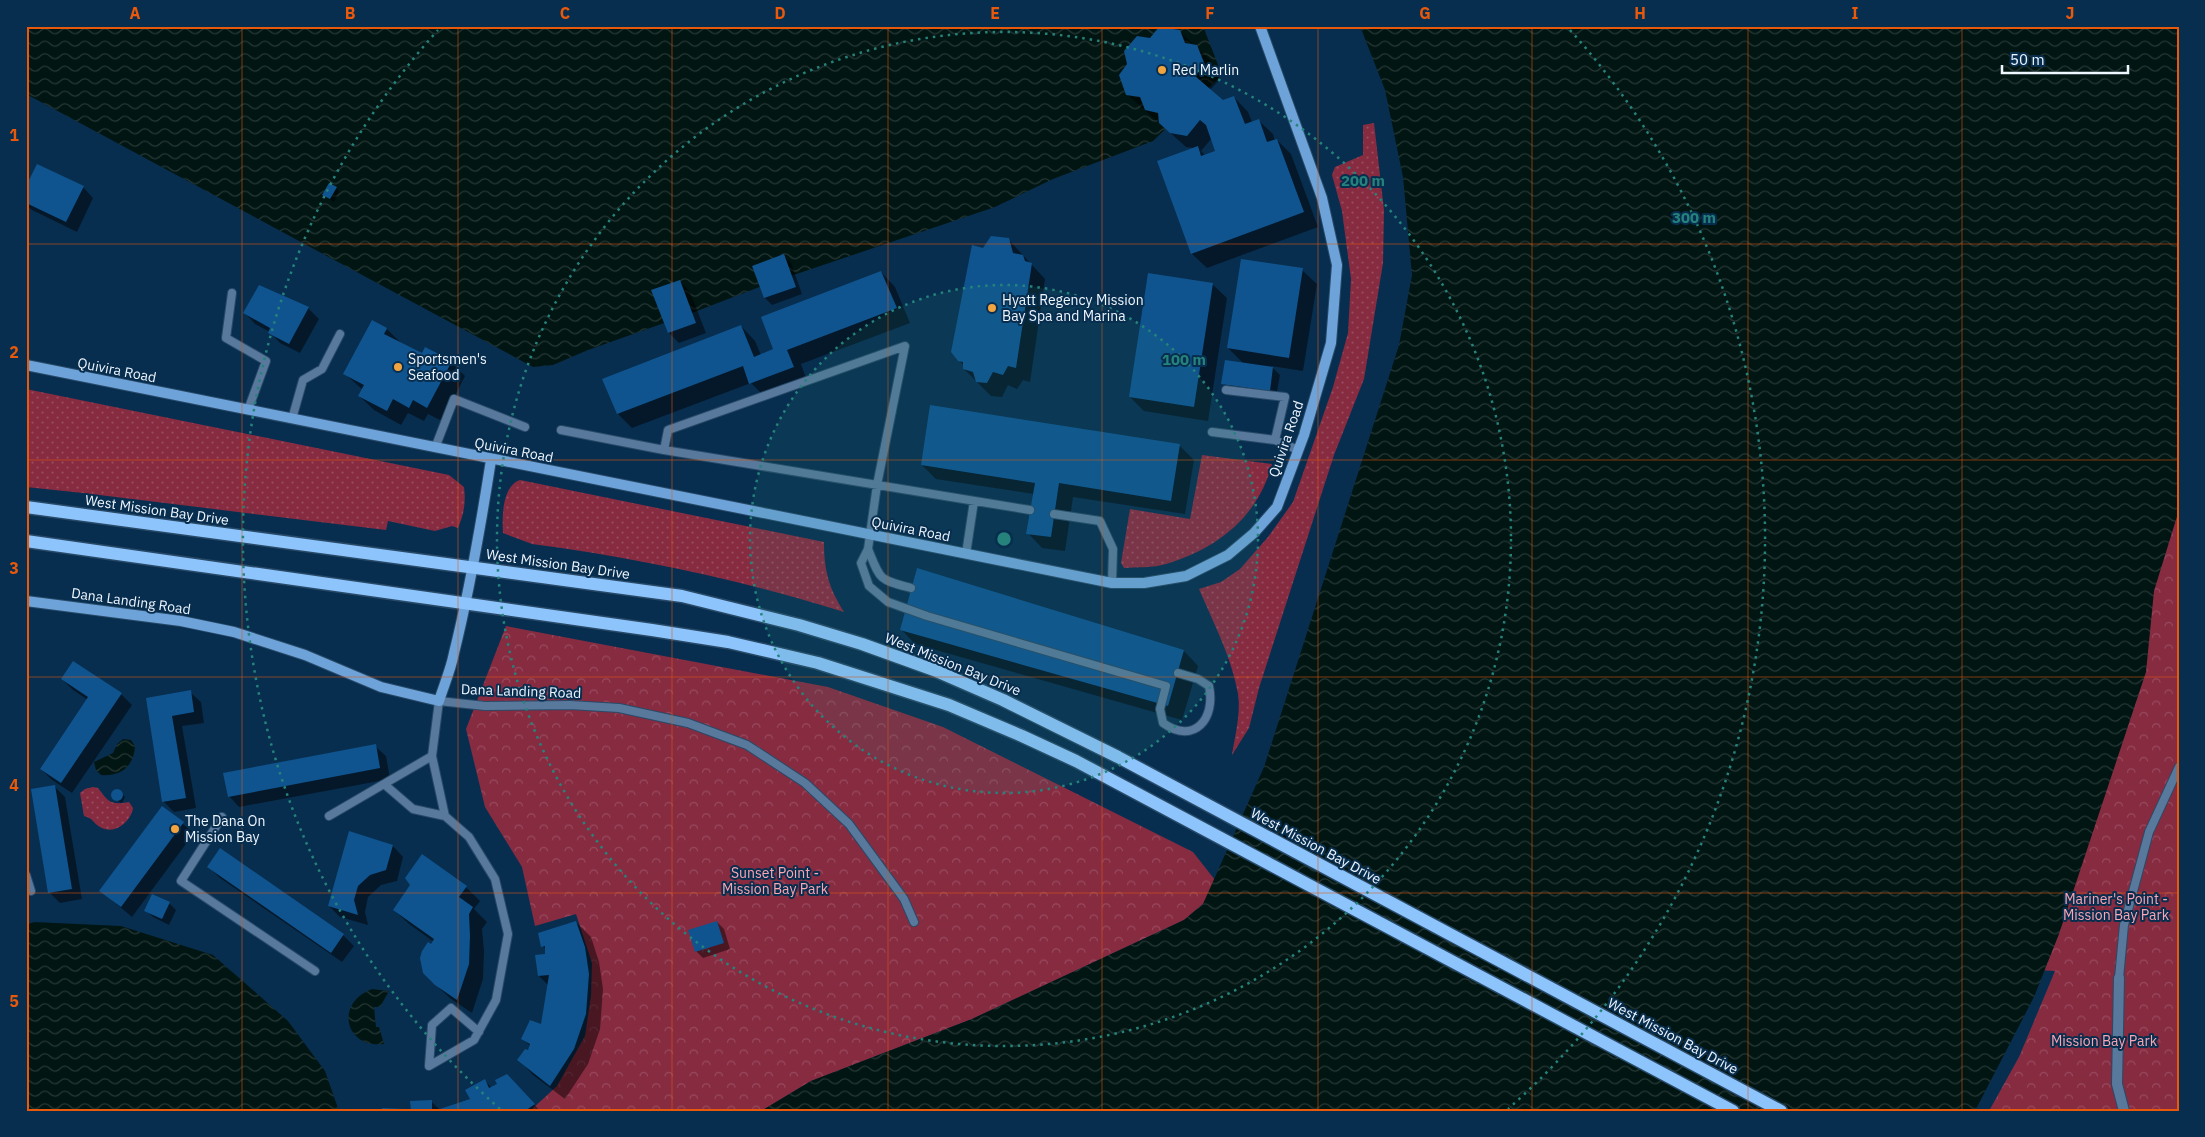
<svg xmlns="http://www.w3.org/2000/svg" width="2205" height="1137" viewBox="0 0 2205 1137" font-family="'IBM Plex Sans',sans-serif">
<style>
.grass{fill:url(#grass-dots)}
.park{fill:url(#park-crowns)}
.water{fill:url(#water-waves)}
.shadow{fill:#0007;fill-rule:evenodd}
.building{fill:#0f548f}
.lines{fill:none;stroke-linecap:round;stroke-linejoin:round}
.lane-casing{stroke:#284a68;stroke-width:10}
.street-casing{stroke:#284a68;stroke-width:12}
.secondary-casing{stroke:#284a68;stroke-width:12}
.primary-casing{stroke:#284a68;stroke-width:15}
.lane{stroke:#58799b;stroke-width:8}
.street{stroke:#58799b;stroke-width:10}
.secondary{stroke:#6ea3da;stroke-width:10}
.primary{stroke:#8dc4fc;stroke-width:12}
.grid{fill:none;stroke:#e8590c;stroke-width:1;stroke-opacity:0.55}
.ring{fill:none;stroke:#25837c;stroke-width:2.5;stroke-dasharray:2.5 5}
.poi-dot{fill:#f1a540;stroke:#082e4f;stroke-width:2}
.labels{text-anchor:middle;stroke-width:4;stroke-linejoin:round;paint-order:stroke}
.poi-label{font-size:14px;fill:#eef6ff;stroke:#082e4f;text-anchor:start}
.street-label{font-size:14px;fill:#eef6ff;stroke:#082e4f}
.park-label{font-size:14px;fill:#fda5b2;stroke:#082e4f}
.centre{fill:#25837c;stroke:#082e4f;stroke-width:2.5}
.ring-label{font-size:15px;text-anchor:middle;font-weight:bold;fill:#25837c;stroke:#082e4f;stroke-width:4;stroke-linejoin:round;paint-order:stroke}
.neatline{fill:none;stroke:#e8590c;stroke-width:2}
.grid-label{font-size:16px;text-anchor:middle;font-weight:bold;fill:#e8590c}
</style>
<defs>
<pattern id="grass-dots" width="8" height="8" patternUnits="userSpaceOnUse" patternTransform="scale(1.25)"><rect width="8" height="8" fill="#872b41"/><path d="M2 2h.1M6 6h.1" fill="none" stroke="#984a5e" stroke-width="1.8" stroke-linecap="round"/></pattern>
<pattern id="park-crowns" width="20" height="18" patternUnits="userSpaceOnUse" patternTransform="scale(1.25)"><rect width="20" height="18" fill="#872b41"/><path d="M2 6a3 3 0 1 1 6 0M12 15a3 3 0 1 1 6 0" fill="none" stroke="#984a5e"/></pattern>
<pattern id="water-waves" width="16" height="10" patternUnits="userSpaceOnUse" patternTransform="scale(1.25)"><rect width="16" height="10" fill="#011513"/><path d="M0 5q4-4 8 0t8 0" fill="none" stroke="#263836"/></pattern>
</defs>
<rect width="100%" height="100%" fill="#082e4f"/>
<path class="grass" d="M1374,123L1384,210L1383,263L1364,379L1334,455L1259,688L1249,728L1232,755C1235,736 1241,713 1238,694C1232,658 1213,622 1199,589L1221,582L1240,569L1268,537L1293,502L1333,387L1348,333L1351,279L1342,211L1332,175L1335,167L1363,155V125Z
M26,389L449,475L464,487C466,502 464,514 458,528L452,526L435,531L388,521L386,530L83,493L26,487Z
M1202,455L1272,464C1258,517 1217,549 1166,564C1153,568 1137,567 1124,568L1121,563L1130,509L1190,519Z
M520,480L824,542C824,571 829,588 844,612C742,580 638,558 532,544L503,533C502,517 502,486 520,480Z
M93,787L98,788C108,801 110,806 129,802L133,808C131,821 115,836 100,827C93,823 93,818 84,816L80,793L85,789Z"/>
<path class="park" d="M2179,502V1111H1989L2019,1057L2055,971L2035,970Z
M506,626L828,687L943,727L1193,852L1215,880L1203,904L1184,920L972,1019L811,1081L761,1111H530L557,1086L585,1036L591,996L592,963L576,914L535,926L522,867L485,807L466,729Z"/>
<path class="water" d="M26,26H1203L1222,75L1153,141L1053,179L995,207L767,284L684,316L588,350L553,365L533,367L26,94Z
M1360,26H2179V510L2154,591L2146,672L2059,934L2034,997L1975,1111H761L811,1081L972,1019L1184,920L1203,904L1264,767L1399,345L1412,275L1403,177L1385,90Z
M123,739L131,740L135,746C134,766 121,777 101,775L96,770L94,762L113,753L117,744Z
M34,922L121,926L213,955L288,1021L325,1071L339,1111H26V925Z
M372,989L389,991L380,1007H374L376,1027H379L384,1044C345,1049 334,1003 372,989Z"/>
<path class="shadow" d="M1179,31L1211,61L1219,80L1210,90L1223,101L1234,97L1248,112L1252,122L1258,120L1273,134L1275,141L1277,140L1291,154L1318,227L1207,268L1192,254L1158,162L1194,148L1186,147L1127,94L1150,39ZM1212,138L1217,151L1206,156L1201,151Z
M83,187L93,198L77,232L32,210L26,205V189Z
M336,188L339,191L334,202L324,195Z
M1008,239L1045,279L1030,382L1023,380L1017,389L1008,385L1002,397L991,396L964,369V366L959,360L984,249Z
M784,256L791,263L802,294L772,305L765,298L754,267Z
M1302,270L1317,284L1303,371L1271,366L1280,375L1276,397L1230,390L1223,383L1244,364L1228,348Z
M881,272L895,287L910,323L801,364L807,381L765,397L751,383L632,428L618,414L741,326L755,341L761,355L775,350Z
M680,281L690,292L706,333L679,343L669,333Z
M1212,284L1227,298L1208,421L1144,411L1130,397Z
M308,308L319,319L300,353L280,343L270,332L255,324L245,313Z
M387,329L401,343L422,355L451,362L465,376L442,421L428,414L424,421L408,413L401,425L374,410L359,396L363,390L345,374Z
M1179,445L1194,460L1185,514L1073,497L1065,551L1042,548L1028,533L1034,494L936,479L922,465Z
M917,569L1184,651L1198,666L1182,720L915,644L901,629Z
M73,662L121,694L132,705L72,793L52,780L41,769L88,700L73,690L62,679Z
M190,692L201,702L204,723L182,726L196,808L174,812L163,801L147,699Z
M375,746L386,756L390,779L239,807L229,796Z
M55,787L65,797L82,899L60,903L49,892Z
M115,790H119L125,797L122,803L115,800L112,792Z
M163,808L194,833L132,917L101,891Z
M350,833L393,846L403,857L397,881L381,885L368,897L365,912L368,925L340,917L329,906Z
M209,867L343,935L354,946L342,962L220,878Z
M466,887L480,901L474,909L487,922L482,929L484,951L483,979L472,1013L451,999L439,988L431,946L434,942L409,924L394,910Z
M169,903L176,910L169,925L153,917L146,910Z
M576,922L591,937L599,962L603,989L600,1029L588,1064L565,1099L533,1075L519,1060L529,1051L531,1047L523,1039L542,1026L548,985L539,976L547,955L546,950L543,946Z
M717,922L724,929L730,949L703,958L696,951Z
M484,1080L492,1088L521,1090L540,1111H412L431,1101L440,1110L472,1100Z"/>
<path class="building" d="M1159,27L1180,30L1185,43L1197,45L1205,65L1195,76L1223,100L1234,96L1245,124L1259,119L1267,142L1277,139L1304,212L1191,254L1157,161L1198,146L1201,156L1215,151L1206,125L1200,120L1187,136L1170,133L1159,123L1158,113L1145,110L1140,97L1126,95L1119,75L1127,64L1124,51L1137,36L1150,38Z
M37,164L84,186L66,222L26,203V186Z
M329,183L337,187L330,199L322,195Z
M991,236L1009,238L1013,253L1023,255L1025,261L1032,263L1016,368L1008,366L1003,375L993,372L987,383L976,382L973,372L963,369V362L958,361L951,352L972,245L983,248Z
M784,254L796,287L764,298L752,266Z
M1241,259L1303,268L1289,358L1227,348Z
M881,271L897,308L787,350L794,367L749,384L743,366L617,414L602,379L741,325L754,357L773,349L761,317Z
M1148,273L1213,283L1194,407L1129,397Z
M680,280L696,323L668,333L651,290Z
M259,285L309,307L289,344L268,333L270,328L243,313Z
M372,320L387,328L384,334L422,353L425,347L452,361L427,408L413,400L409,408L393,399L387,411L358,396L364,385L343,374Z
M1225,360L1273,367L1270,391L1221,384Z
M930,405L1180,444L1171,501L1059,483L1051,537L1026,534L1035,483L921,465Z
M917,568L1184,650L1168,706L900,630Z
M73,661L122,693L61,783L40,769L88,697L61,679Z
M191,690L194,712L172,716L186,798L162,802L146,698Z
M376,744L380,768L228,797L223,773Z
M55,785L72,889L48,893L31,789Z
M111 795a6 6 0 1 1 12 0a6 6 0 1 1-12 0Z
M162,806L184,822L121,907L99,891Z
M349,831L393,845L386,870L370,875L358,886L354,900L358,915L328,906Z
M220,848L344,934L331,953L207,867Z
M422,854L467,886L459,897L473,907L469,914L470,936L469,964L457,1000L435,985L423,973L420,958L422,951L428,942L431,944L434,939L393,910L410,885L405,878Z
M152,894L170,902L162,919L144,911Z
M576,921L585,947L589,974L586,1014L574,1049L550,1086L517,1060L525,1049L528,1050L530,1044L521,1039L530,1020L541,1024L549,975L538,976L535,955L545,954V946L541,947L538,933Z
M717,921L724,943L695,952L688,930Z
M507,1074L535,1104L525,1111H434L470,1099L465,1090L485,1079L489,1088L497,1084L495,1080Z
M432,1100V1111H411L410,1101Z
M382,1108L403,1109V1111H382Z"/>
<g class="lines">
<g class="lane-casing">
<path id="lane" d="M232,293L226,338L266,361L248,410
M1226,390L1285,397L1275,440
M292,419L303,380L322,369L340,334
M561,430L664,450
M1212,432L1275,440L1298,450
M435,448L454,399L525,427
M1030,510L664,450L668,430L905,346L877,485L868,549L861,563L869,586L888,602L927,616L1166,686L1160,709L1163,723C1194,745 1216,719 1209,686L1198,679L1178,673
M1054,514L1100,521L1113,549L1112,583
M868,549C881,581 878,579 911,588
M966,554L974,501
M384,784L413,809L445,816
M329,816L432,756
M222,817L181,881L315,971
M26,875L31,891
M2119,978L2124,925L2149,832L2179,767
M479,1032L451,1008L432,1025L429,1066L474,1040L496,1000L508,934L495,879L469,837L445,816L432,756L439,701L485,706L570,705L619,708L688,723L747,745L805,783L849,824L904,899L914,922"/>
</g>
<g class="street-casing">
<path id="street" d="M2119,978L2117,1084L2124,1111"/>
</g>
<g class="secondary-casing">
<path id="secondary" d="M26,365L1112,583H1144L1186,576L1228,555L1254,533L1277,507L1304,435L1331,343L1337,265L1322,198L1260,26
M26,601L181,621L234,632L305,655L381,687L439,701C444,685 451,669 454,653C470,589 481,524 491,460"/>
</g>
<g class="primary-casing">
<path id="primary" d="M26,507L682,596L799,625L862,644L934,670L1003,700L1118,757L1781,1111
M26,541L652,630L728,642L818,663L949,705L1022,736L1076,761L1733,1111"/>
</g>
<use href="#lane" class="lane"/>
<use href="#street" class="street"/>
<use href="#secondary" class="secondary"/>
<use href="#primary" class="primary"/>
</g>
<path class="grid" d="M242,26V1111M458,26V1111M672,26V1111M888,26V1111M1102,26V1111M1318,26V1111M1532,26V1111M1748,26V1111M1962,26V1111M26,244H2179M26,460H2179M26,677H2179M26,893H2179"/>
<circle cx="1004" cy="539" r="254" fill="#25837c" fill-opacity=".12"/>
<g class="ring">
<circle cx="1004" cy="539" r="254"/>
<circle cx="1004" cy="539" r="507"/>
<path d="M500 1109A761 761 0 0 1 438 30M1570 30A761 761 0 0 1 1508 1109"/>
</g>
<g class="poi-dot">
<circle cx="1162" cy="70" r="5"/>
<circle cx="992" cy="308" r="5"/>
<circle cx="398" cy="367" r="5"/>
<circle cx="175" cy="829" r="5"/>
</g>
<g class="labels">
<g class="poi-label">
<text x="1172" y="75">Red Marlin</text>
<text x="1002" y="305">Hyatt Regency Mission<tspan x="1002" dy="16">Bay Spa and Marina</tspan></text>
<text x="408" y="364">Sportsmen's<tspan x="408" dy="16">Seafood</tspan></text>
<text x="185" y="826">The Dana On<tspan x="185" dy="16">Mission Bay</tspan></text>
</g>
<g class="street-label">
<text transform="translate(117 370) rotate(11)" y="5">Quivira Road</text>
<text transform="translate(1286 439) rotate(-71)" y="5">Quivira Road</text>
<text transform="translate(514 450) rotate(11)" y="5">Quivira Road</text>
<text transform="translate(157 510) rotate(8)" y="5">West Mission Bay Drive</text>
<text transform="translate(911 529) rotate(11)" y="5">Quivira Road</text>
<text transform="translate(558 564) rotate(8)" y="5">West Mission Bay Drive</text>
<text transform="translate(131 601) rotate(8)" y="5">Dana Landing Road</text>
<text transform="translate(953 664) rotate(22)" y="5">West Mission Bay Drive</text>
<text transform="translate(521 691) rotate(2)" y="5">Dana Landing Road</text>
<text transform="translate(1316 846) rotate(28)" y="5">West Mission Bay Drive</text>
<text transform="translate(1673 1036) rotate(28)" y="5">West Mission Bay Drive</text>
</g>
<g class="park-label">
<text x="775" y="878">Sunset Point -<tspan x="775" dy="16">Mission Bay Park</tspan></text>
<text x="2116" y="904">Mariner's Point -<tspan x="2116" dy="16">Mission Bay Park</tspan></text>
<text x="2104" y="1046">Mission Bay Park</text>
</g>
</g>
<circle cx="1004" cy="539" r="8" class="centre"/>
<g class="ring-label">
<text x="1363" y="186">200 m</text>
<text x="1694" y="223">300 m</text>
<text x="1184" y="365">100 m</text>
</g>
<rect width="2205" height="1137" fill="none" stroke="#082e4f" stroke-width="55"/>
<path d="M2002 65v8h126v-8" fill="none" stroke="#eef6ff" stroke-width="2.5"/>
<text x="2010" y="65" font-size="15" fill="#eef6ff" stroke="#082e4f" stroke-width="4" paint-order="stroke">50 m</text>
<rect x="28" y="28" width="2150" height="1082" class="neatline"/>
<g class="grid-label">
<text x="135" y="19">A</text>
<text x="350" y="19">B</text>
<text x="565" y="19">C</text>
<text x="780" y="19">D</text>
<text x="995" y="19">E</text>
<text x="1210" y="19">F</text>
<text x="1425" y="19">G</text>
<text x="1640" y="19">H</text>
<text x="1855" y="19">I</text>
<text x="2070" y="19">J</text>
<text x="14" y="141">1</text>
<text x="14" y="358">2</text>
<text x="14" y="574">3</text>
<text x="14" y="791">4</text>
<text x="14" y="1007">5</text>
</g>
</svg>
